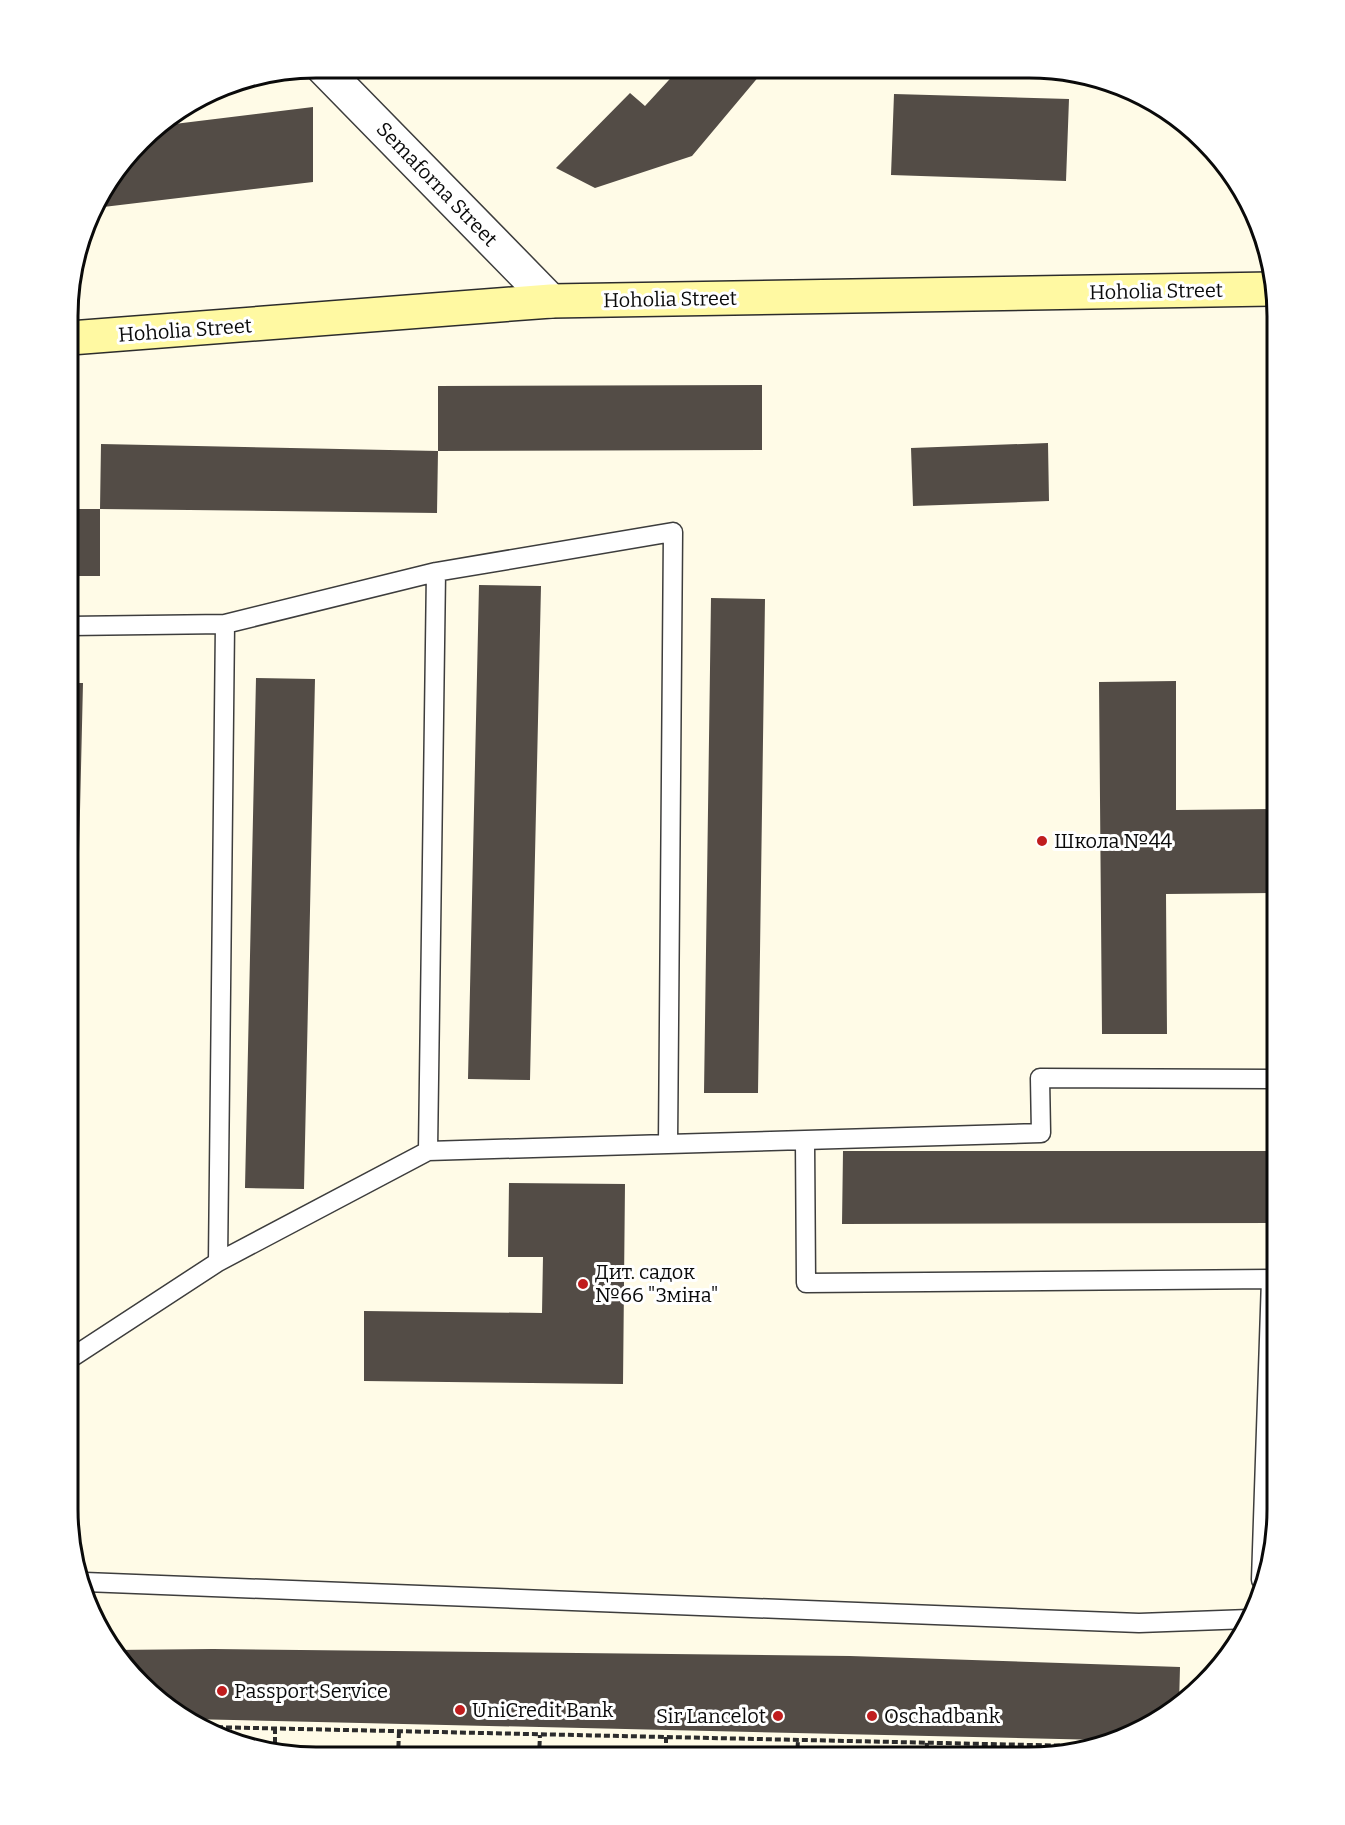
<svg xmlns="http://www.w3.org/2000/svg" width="1345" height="1825" viewBox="0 0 1345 1825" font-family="Bitter,serif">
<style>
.building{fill:#534c46}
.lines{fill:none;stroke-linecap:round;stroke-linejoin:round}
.lane-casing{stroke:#3d3d3d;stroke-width:21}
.street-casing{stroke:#3d3d3d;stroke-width:36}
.secondary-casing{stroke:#2c2c2c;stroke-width:36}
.path{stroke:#2c2c2c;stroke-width:4;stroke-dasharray:6 3;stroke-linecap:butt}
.lane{stroke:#fff;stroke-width:18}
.street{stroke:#fff;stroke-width:33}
.secondary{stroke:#fff9a2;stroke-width:33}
.poi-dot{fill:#c01d1e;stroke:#fff;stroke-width:2}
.labels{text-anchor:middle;stroke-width:6;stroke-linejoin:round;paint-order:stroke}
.street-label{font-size:20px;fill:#0a0a0a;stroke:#fff}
.poi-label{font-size:20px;fill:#0a0a0a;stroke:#fff;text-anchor:start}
.rim{fill:none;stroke:#0a0a0a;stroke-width:3}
</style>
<rect width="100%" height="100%" fill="#fffbe7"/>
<path class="building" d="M679,69H765L692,156L595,188L556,168L630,93L645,106Z
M894,94L1069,99L1066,181L891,175Z
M313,107V182L95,208L101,192L152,129L158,126Z
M762,385V450L438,451V386Z
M1048,443L1049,501L913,506L911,448Z
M101,444L438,451L437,513L100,509Z
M69,509H100V576H69Z
M479,585L541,586L530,1080L468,1079Z
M711,598L765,599L758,1093H704Z
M256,678L315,679L304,1189L245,1188Z
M1176,681V810L1277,809V893L1166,894L1167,1034H1102L1099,682Z
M69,683H83L70,1237H68Z
M843,1151H1277V1223L842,1224Z
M509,1183L625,1184L623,1384L364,1381V1311L542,1313L543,1257H508Z
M213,1649L850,1656L1180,1667L1179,1705L1139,1732L1103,1740L188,1719L178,1715L129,1673L114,1650Z"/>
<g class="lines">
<g class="lane-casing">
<path id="lane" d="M805,1141L806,1283L1271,1279L1261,1580
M668,1144L1041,1133L1040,1078L1277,1079
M428,1151L668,1144L673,532L436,572
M218,1262L428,1151L436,572L225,624
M68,1360L218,1262L225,624L69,626
M85,1582L1139,1623L1249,1619"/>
</g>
<g class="street-casing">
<path id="street" d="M323,68L551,301"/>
</g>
<g class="secondary-casing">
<path id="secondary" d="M70,338L551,301L1271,289"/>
</g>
<path class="path" d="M208,1727L1078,1746
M666,1737V1756
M275,1752V1729
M398,1756L399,1732
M539,1756L540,1735
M797,1757L798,1740
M926,1757L927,1743"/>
<use href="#lane" class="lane"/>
<use href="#street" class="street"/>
<use href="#secondary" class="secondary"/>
</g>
<g class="poi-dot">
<circle cx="1042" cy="841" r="6"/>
<circle cx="583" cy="1284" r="6"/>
<circle cx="222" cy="1691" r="6"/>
<circle cx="460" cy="1710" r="6"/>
<circle cx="778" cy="1716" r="6"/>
<circle cx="872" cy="1716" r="6"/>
</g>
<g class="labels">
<g class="street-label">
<text transform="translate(437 184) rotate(46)" y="7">Semaforna Street</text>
<text transform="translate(1156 291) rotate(-1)" y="7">Hoholia Street</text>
<text transform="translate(670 299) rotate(-1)" y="7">Hoholia Street</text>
<text transform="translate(185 330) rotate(-4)" y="7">Hoholia Street</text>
</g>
<g class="poi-label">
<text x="1054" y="848">Школа №44</text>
<text x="595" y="1279">Дит. садок<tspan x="595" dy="23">№66 "Зміна"</tspan></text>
<text x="234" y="1698">Passport Service</text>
<text x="472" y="1717">UniCredit Bank</text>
<text x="766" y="1723" text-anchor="end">Sir Lancelot</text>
<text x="884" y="1723">Oschadbank</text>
</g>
</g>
<path d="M0 0H1345V1825H0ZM316 78H1029A238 238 0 0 1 1267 316V1509A238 238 0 0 1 1029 1747H316A238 238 0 0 1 78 1509V316A238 238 0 0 1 316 78Z" fill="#fff" fill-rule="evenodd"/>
<path class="rim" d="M316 78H1029A238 238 0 0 1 1267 316V1509A238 238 0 0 1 1029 1747H316A238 238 0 0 1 78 1509V316A238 238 0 0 1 316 78Z"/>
</svg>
